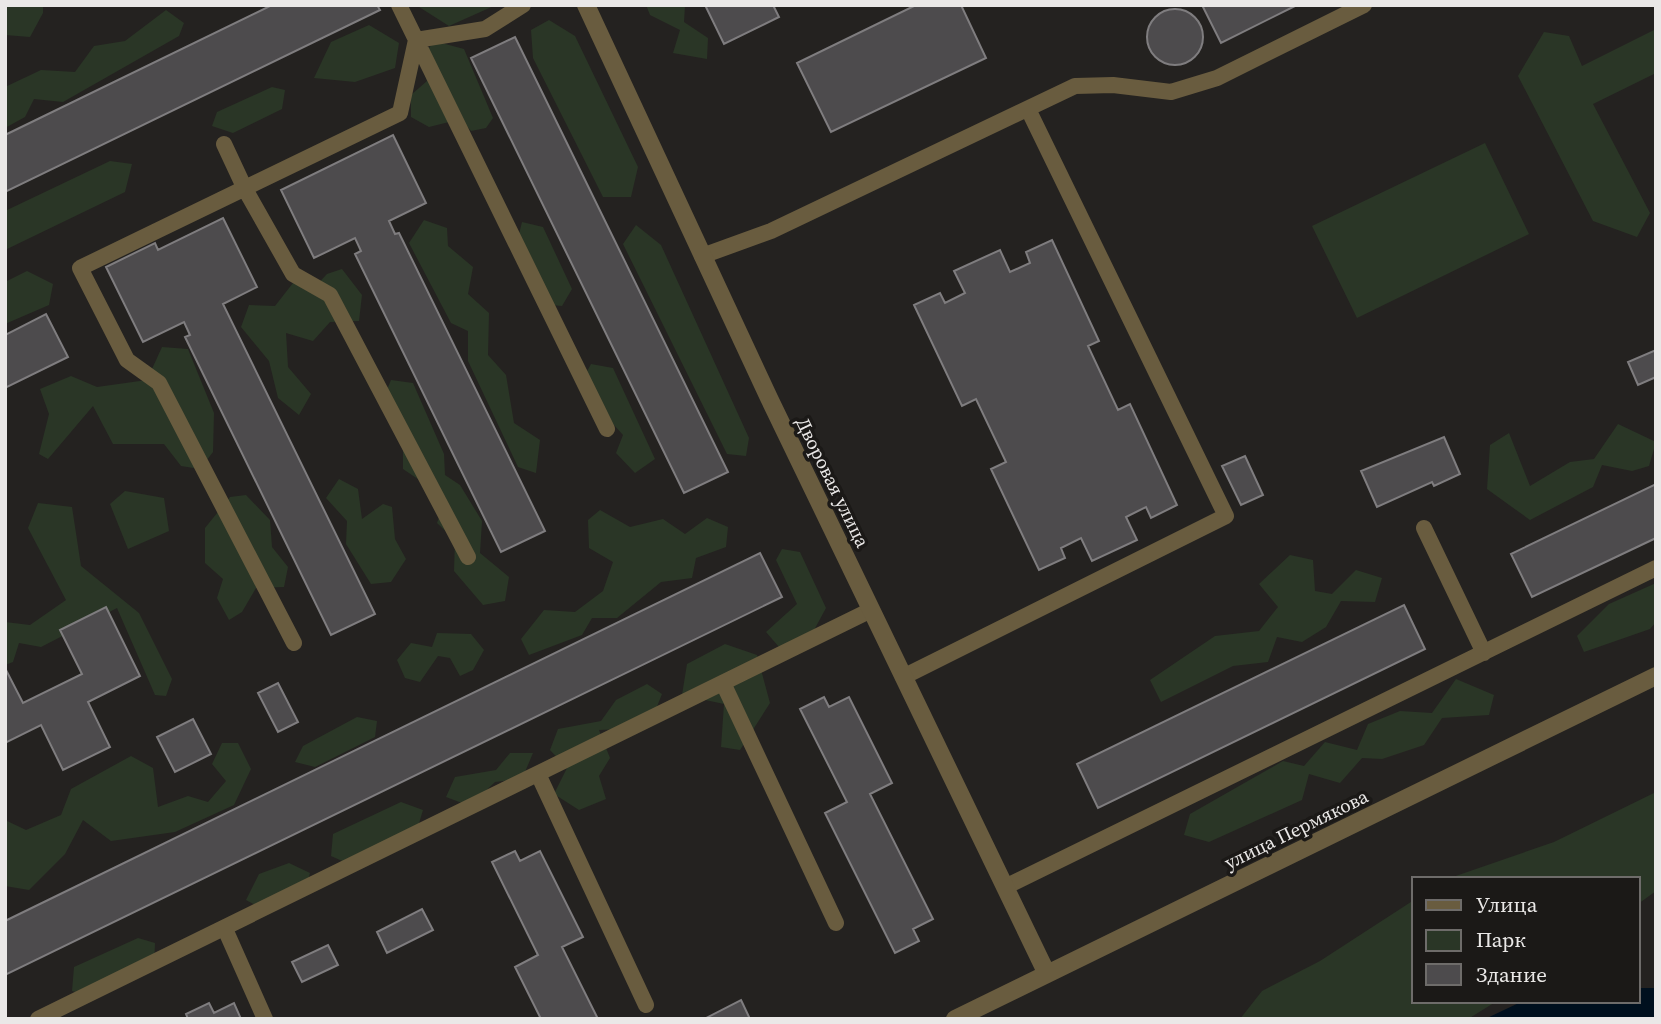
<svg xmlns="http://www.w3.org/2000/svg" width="1661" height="1024" viewBox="0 0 1661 1024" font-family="'Source Serif 4',serif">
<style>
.green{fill:#2a3626}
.water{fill:#00101e}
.building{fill:#4d4b4d;stroke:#7f7d7f;stroke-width:2}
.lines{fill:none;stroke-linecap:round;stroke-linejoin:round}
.lane{stroke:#695c3f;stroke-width:16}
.street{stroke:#695c3f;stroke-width:18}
.labels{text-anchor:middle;stroke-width:7;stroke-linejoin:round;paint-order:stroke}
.street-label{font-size:19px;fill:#eae8e7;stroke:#1b1917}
</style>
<rect width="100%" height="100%" fill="#242220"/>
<path class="green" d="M5,5H43V13L30,37L5,35Z
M416,5H496L449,26Z
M646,5H685L684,22L708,38L707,59L673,53L680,30L650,15Z
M166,10L184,23L179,36L63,102L34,99L25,117L5,128V87L41,70L75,72L94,46L125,41Z
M549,20L575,36L638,167L631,197H603L533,58L531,30Z
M369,25L399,43L395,68L355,82L314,78L331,42Z
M1656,29V73L1593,104L1650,213L1637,237L1593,221L1518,76L1544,32L1569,36L1582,66Z
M434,41L464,49L493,118L486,128L471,131L461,119L429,127L411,117V95L427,81L420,61Z
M272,87L285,90L282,109L233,133L212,126L217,112Z
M1485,143L1529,234L1357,318L1312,226Z
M110,161L132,164L125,192L5,250V211Z
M424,220L447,228L448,246L473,267L468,294L489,313L488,355L506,375L514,423L540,440L536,473L518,467L468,361V331L451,323L409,243Z
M522,222L543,227L572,289L562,306L541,304L515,250Z
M636,225L661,245L749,438L746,456L727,454L623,244Z
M342,269L362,295L359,321L330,322L313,341L286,333L288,367L311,394L299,415L278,398L269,361L241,327L249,305L275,306L293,283L312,290L327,274Z
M27,271L53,284L49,305L5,324V282Z
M162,347L188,349L214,413L213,452L200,469L181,466L164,444H113L93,406L48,459L39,454L49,414L40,389L71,376L97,387L147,380Z
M591,364L613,368L655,459L635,473L616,453L623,435L579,386Z
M391,380L413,383L444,454L445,475L460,485L482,521L480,553L509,577L505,601L483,605L454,571L455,540L437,523L446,498L403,469V423L381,404Z
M1618,424L1656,442L1649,466L1632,471L1602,465L1593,487L1530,520L1487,489L1490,445L1509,433L1530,486L1570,462L1594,459Z
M339,479L358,489L362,519L383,504L392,507L395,539L406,559L391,582L371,584L346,544L347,521L326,498Z
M125,491L164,498L169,531L128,549L110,504Z
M246,495L270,520L272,547L288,567L284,587L256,588L242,612L229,620L217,598L223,579L205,563V528L230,497Z
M38,503L72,507L81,566L139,613L172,679L166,696L155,695L117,608L41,647L19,643L13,662L5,665V622L30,625L66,600L28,528Z
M600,510L630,527L663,519L685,534L707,518L728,527L726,547L696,558L692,578L661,582L617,618H592L582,635L529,655L521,639L544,610L575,612L603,591L613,562L589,548L588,520Z
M782,549L800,552L826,608L813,632L779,647L766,632L797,604L776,560Z
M1290,555L1313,560L1315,591L1332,594L1356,570L1382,578L1375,602L1341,601L1326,627L1302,642L1277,637L1268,662L1233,666L1161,702L1150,680L1215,636L1259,631L1278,607L1259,584Z
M1656,583V622L1650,629L1584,652L1577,636L1609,604Z
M437,633L471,634L484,650L473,670L460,676L450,658L438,656L420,682L405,678L397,660L411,643L432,647Z
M725,644L757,655L770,703L740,750L721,747L724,704L682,695L687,664Z
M1456,679L1494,695L1489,715L1442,718L1424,745L1382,759L1362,758L1340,783L1309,774L1302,800L1209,842L1184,835L1190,814L1283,761L1304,766L1325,742L1357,750L1368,724L1400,711L1432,713Z
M647,684L662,694L654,714L620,729L599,730L610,758L599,776L606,799L579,810L554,794L567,768L550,750L558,729L601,721L616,700Z
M357,717L377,721L375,737L315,767L295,762L303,746Z
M222,743H238L251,769L234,805L175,832L111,841L83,820L65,854L29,890L5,886V820L26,830L61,815L71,789L131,756L153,768L158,807L188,796L208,802L226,781L212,764Z
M510,753H533L522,779L495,782L470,806L446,797L455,777L496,770Z
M1656,792V891L1638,904V879H1447L1554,842Z
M401,802L423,810L417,830L349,864L331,856L333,834Z
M289,863L310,873L304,895L268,912L246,900L259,874Z
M1414,900V1001H1497L1468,1019H1240L1262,991L1320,961Z
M138,938L155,943L154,967L94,998L72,991L74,967Z"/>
<path class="water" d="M1638,988H1656V1019H1485L1523,1001H1638Z"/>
<path class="building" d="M272,5H377L380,10L5,192V135Z
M705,5H773L779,17L724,44Z
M916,5H961L986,58L831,132L797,63Z
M1202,5H1297L1221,43Z
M1147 37a28 28 0 1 1 56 0a28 28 0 1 1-56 0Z
M515,37L728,472L684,493L471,58Z
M393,135L426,203L389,221L395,234L399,233L545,531L501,552L355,254L361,251L355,238L314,258L281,190Z
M223,218L257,287L223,304L375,614L331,635L185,337L190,335L184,322L143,342L106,267L155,243L158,250Z
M1052,240L1099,341L1088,346L1118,410L1130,404L1177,505L1151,518L1146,507L1126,517L1137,540L1092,561L1081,538L1061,548L1065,558L1039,570L991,469L1006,462L976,399L962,406L914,305L940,293L945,303L965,293L954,271L1000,250L1010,272L1030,263L1026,252Z
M46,314L68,357L5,388V335Z
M1656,350V377L1638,385L1628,362Z
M1444,437L1460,474L1434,486L1432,482L1377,507L1361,471Z
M1245,456L1263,495L1241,505L1222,466Z
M1656,484V538L1532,597L1511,554Z
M760,553L782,597L5,975V921Z
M1404,605L1425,649L1098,808L1077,764Z
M106,607L140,676L88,702L110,747L63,770L41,725L5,743V668L23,703L82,674L60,630Z
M278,683L298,722L278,732L258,693Z
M824,697L829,707L849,697L892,783L870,794L933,919L913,929L919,941L895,953L825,813L847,802L800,709Z
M193,719L211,754L175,772L157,737Z
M515,851L520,861L540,851L583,937L562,947L598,1019H541L515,967L538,955L492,862Z
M422,909L433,930L387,953L377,932Z
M328,945L338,965L302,982L292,962Z
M741,1000L750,1019H706V1018Z
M209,1003L214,1013L234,1003L241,1019H188L186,1014Z"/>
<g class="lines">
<path class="lane" d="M399,5L607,429
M224,144L245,189L293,274L330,295L468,557
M702,256L771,231L1075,86L1113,85L1171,92L1217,78L1364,5
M1424,528L1484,653
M294,643L159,383L127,360L80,268L400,113L416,40L485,29L523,5
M903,677L1226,516L1028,109
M723,683L836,923
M538,774L646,1005
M1005,887L1656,568
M225,929L265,1019
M38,1019L871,610"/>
<path class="street" d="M586,5L769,398L1047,974
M955,1019L1656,676"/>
</g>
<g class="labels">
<g class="street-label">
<text transform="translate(833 482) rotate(64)" y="7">Дворовая улица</text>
<text transform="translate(1296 829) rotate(-26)" y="7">улица Пермякова</text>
</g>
</g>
<rect width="1661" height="1024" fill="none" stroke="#eae8e7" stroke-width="14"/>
<rect x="1412" y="877" width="228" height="126" fill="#1b1917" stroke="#6e6c6a" stroke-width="2"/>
<rect x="1426" y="900" width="35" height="10" fill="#695c3f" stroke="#6e6c6a" stroke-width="2"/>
<text x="1476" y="912" font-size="21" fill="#eae8e7">Улица</text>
<rect x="1426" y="930" width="35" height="21" fill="#2a3626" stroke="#6e6c6a" stroke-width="2"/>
<text x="1476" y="947" font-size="21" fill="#eae8e7">Парк</text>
<rect x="1426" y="964" width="35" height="21" fill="#4d4b4d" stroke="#6e6c6a" stroke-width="2"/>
<text x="1476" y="982" font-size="21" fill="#eae8e7">Здание</text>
</svg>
